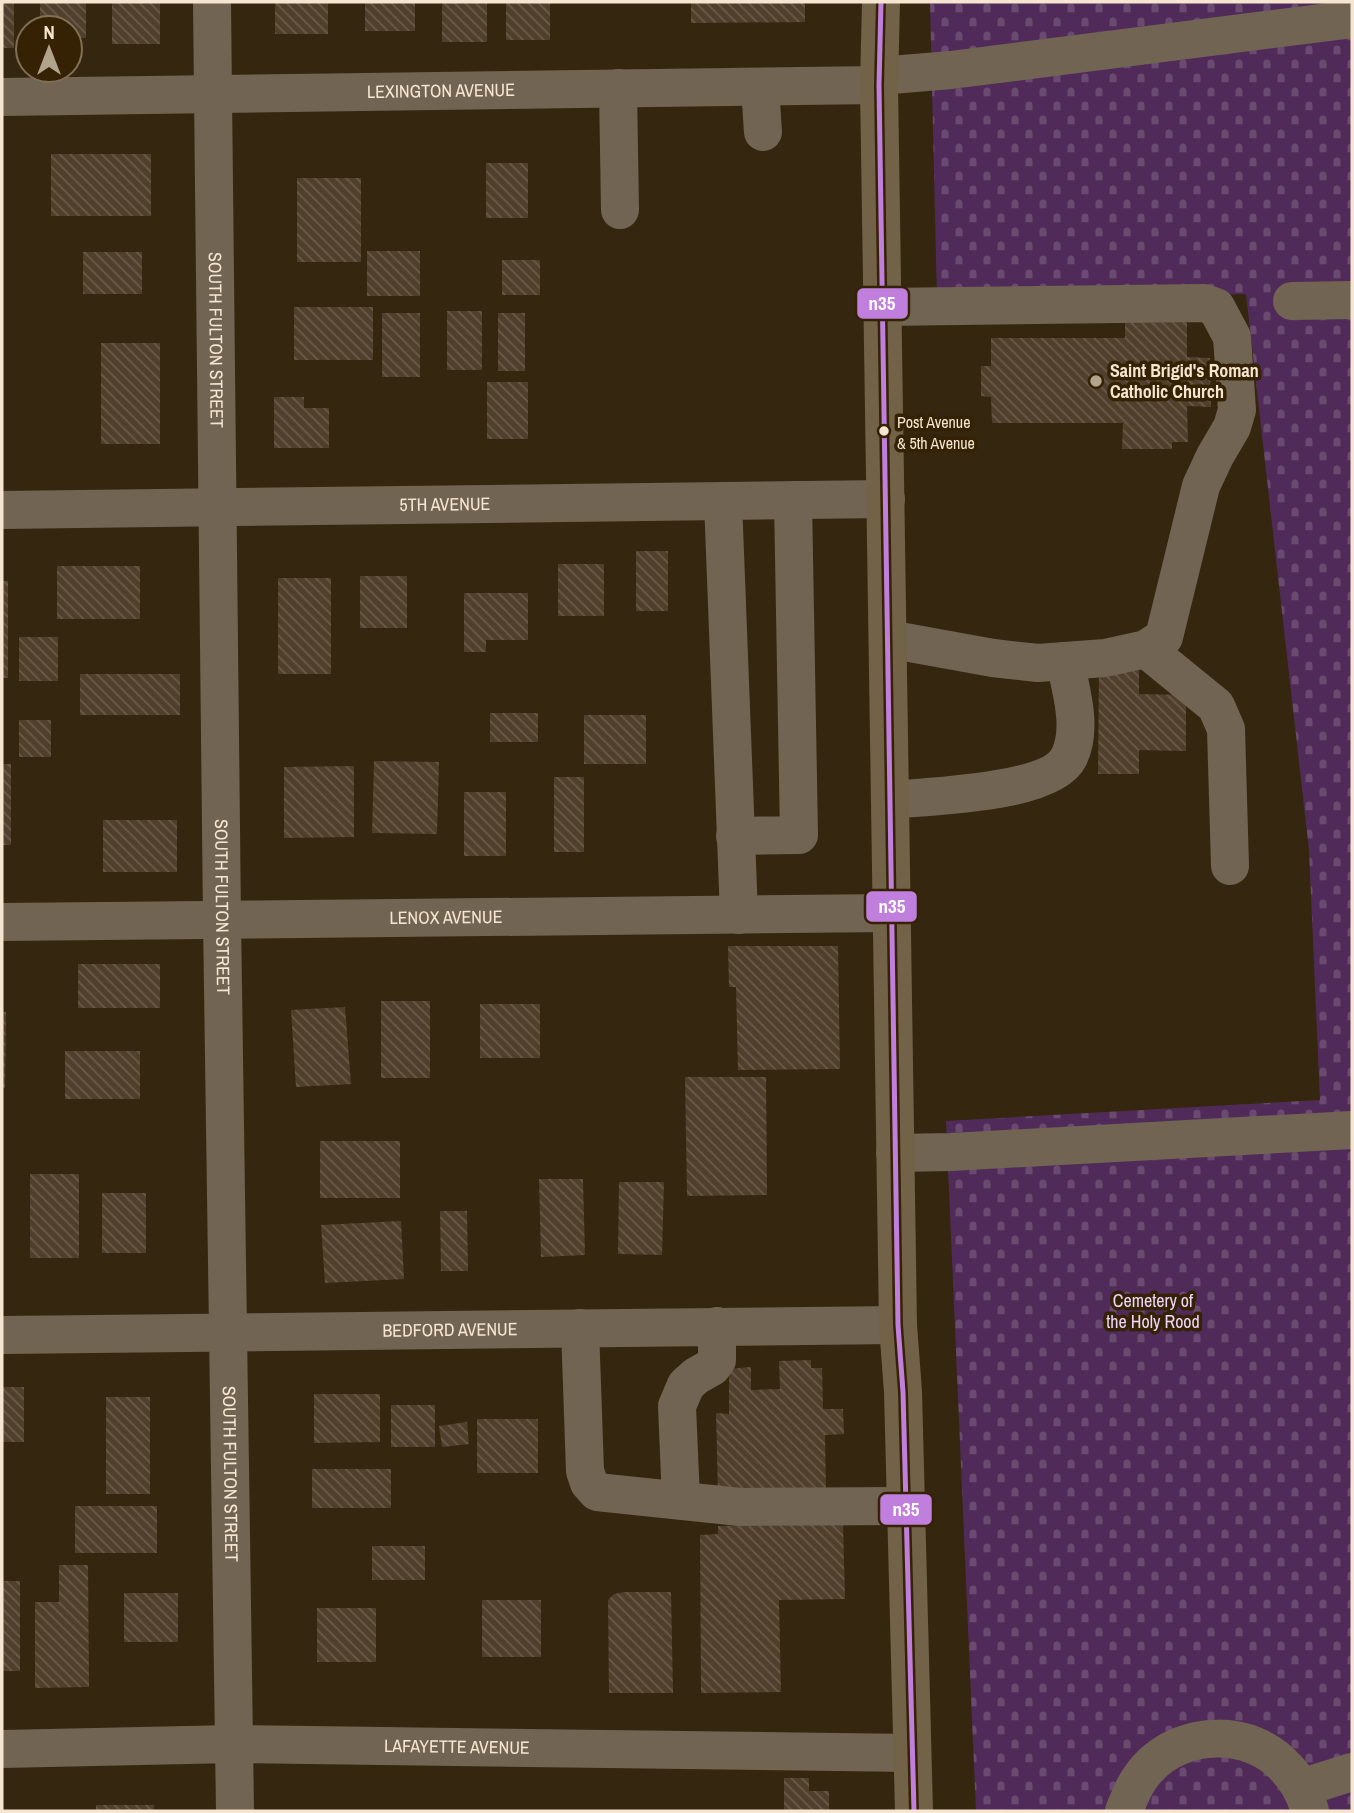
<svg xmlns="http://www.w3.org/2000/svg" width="1354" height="1813" viewBox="0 0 1354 1813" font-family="'Archivo Narrow',sans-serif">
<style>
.cemetery{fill:url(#cemetery-stones)}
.building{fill:url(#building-back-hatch)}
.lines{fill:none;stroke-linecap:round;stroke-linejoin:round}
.minor{stroke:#716452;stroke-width:38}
.major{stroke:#716248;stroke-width:38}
.bus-1-casing{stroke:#352204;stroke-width:10}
.bus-1{stroke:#c07fdc;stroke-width:5}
.poi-dot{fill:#b2a38d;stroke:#352204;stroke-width:2.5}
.bus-dot{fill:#f6e6d1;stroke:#352204;stroke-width:2.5}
.labels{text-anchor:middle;stroke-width:7;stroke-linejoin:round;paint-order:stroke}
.bus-label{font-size:16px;fill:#f6e6d1;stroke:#352204;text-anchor:start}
.street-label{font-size:18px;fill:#f6e6d1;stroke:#352204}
.poi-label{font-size:18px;font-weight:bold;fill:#f6e6d1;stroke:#352204;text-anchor:start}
.park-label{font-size:18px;fill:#efd5fb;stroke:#352204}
.line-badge{stroke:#352204;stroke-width:2.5}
.badge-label{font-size:19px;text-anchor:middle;font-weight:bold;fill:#fff}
</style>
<defs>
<pattern id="cemetery-stones" width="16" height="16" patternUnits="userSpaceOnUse" patternTransform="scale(1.75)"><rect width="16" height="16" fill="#502b59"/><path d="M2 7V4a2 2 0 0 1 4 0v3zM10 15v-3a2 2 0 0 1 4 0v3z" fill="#6a4a70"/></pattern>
<pattern id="building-back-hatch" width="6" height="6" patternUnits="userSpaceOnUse" patternTransform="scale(1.75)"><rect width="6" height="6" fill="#503f2c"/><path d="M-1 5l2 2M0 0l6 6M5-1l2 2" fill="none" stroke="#6a5b4a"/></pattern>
</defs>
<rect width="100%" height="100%" fill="#35270f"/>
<path class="cemetery" d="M930,2H1352V1811H976L946,1121L1320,1100L1309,850L1246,294L937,299Z"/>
<path class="building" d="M2,2H14V48H2Z
M40,2H86V38H70V28H40Z
M112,2H160V44H112Z
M275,2H328V34H275Z
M365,2H415V31H365Z
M442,2H487V42H442Z
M506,2H550V40H506Z
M691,2H805V22L691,23Z
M51,154H151V216H51Z
M486,163H528V218H486Z
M297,178H361V262H297Z
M367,251H420V296H367Z
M83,252H142V294H83Z
M502,260H540V295H502Z
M294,307H373V360H294Z
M447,311H482V370H447Z
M382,313H420V377H382Z
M498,313H525V371H498Z
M1125,313L1187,322V357L1210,358L1211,407L1187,406L1188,442H1172V449H1122L1123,423H992L991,397L981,396V366H991V338H1125Z
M101,343H160V444H101Z
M487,382H528V439H487Z
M274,397H304V408H329V448H274Z
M636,551H668V611H636Z
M558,564H604V616H558Z
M57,566H140V619H57Z
M360,576H407V628H360Z
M278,578H331V674H278Z
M2,581H8V678H2Z
M464,593H528V640H486V652H464Z
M19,637H58V681H19Z
M1099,669H1139V694L1186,695V751L1139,750V774H1098Z
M80,674H180V715H80Z
M490,713H538V742H490Z
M584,715H646V764H584Z
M19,720H51V757H19Z
M374,761L439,762L437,834L372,833Z
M2,764H11V845H2Z
M354,766V837L284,838V767Z
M554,777H584V852H554Z
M464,792H506V856H464Z
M103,820H177V872H103Z
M728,946H838L840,1069L738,1070L736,987H729Z
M78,964H160V1008H78Z
M381,1001H430V1078H381Z
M480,1004H540V1058H480Z
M345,1007L351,1084L296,1087L291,1010Z
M2,1012H6L5,1088H2Z
M65,1051H140V1099H65Z
M685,1077H766L767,1195L687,1196Z
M320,1141H400V1198H320Z
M30,1174H79V1258H30Z
M539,1179H583L585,1255L541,1257Z
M619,1182H664L662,1255L618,1254Z
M102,1193H146V1253H102Z
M440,1211H467L468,1271H441Z
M401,1221L404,1279L325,1283L321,1225Z
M811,1360V1368H822L823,1409H843L844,1434L825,1435L826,1491L718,1494L716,1413L729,1414V1369L751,1367V1390L780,1389L779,1361Z
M2,1387H24V1442H2Z
M314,1394H380V1442L314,1443Z
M106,1397H150V1494H106Z
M391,1405H435V1447H391Z
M477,1419H538V1473H477Z
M467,1422L469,1444L442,1447L439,1426Z
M312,1469H391V1508H312Z
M75,1506H157V1553H75Z
M843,1524L845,1599L779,1600L781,1692L701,1693L700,1535L718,1534V1526Z
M372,1546H425V1580H372Z
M59,1565H88L89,1687L35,1688V1602H59Z
M2,1581H20V1671H2Z
M624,1592H671L673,1693H609L608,1600L614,1594Z
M124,1593H178V1642H124Z
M482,1600H541V1657H482Z
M317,1608H376V1662H317Z
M784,1778H809V1791H829V1811H784Z
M96,1805H154V1811H96Z"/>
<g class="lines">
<g class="minor">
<path id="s1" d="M212,2L222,919L235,1811"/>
<path d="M879,76L951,70L1352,19"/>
<path d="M760,87L763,132"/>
<path d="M618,88L620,210"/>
<path id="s2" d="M2,97L879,85"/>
<path d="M1292,301L1352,300"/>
<path d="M883,307L1204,303L1216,307L1232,337L1237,410L1232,427L1215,456L1201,486L1164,637L1146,649L1105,658L1038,663L993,658L888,639"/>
<path d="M723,501L739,915"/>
<path id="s3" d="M2,510L886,499"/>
<path d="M1146,649L1216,706L1226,729L1230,866"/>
<path d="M890,800C929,796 1051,794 1069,757C1083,728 1071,691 1065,661"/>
<path d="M735,836L799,835L793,500"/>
<path id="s4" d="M2,922L891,913"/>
<path d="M895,1153L951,1152L1352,1130"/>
<path d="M580,1328L585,1471L589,1483L597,1492L740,1507L906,1506"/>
<path id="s5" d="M2,1335L898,1325"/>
<path d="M681,1500L677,1406L686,1385L696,1376L712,1367L717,1360V1326"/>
<path id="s6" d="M2,1749L234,1744L912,1753"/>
<path d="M1301,1788L1352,1772"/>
<path d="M1124,1811C1130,1796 1136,1781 1147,1769C1183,1729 1252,1728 1287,1769C1299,1781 1305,1795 1310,1811"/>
</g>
<path class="major" d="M881,2L879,85L898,1325L903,1392L914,1811"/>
<g class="bus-1-casing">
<path id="bus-1" d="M881,2L879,85L898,1325L903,1392L914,1811"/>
</g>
<use href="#bus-1" class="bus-1"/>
</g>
<circle class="poi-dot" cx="1096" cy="381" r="7"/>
<circle class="bus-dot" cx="884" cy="431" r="6"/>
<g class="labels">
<g class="bus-label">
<text x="897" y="428">Post Avenue<tspan x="897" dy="21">&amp; 5th Avenue</tspan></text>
</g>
<g class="street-label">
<text dy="6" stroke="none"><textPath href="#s2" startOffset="439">LEXINGTON AVENUE</textPath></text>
<text dy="6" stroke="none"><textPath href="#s1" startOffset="338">SOUTH FULTON STREET</textPath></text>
<text dy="6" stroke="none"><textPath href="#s3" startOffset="443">5TH AVENUE</textPath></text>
<text dy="6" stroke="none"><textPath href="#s1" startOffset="905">SOUTH FULTON STREET</textPath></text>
<text dy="6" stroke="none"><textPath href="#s4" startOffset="444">LENOX AVENUE</textPath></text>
<text dy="6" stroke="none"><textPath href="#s5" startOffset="448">BEDFORD AVENUE</textPath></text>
<text dy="6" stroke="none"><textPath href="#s1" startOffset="1472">SOUTH FULTON STREET</textPath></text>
<text dy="6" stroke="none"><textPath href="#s6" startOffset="455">LAFAYETTE AVENUE</textPath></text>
</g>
<g class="poi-label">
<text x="1110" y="377">Saint Brigid's Roman<tspan x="1110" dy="21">Catholic Church</tspan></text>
</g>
<g class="park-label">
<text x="1153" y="1307">Cemetery of<tspan x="1153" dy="21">the Holy Rood</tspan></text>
</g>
</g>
<g class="line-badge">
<rect x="856" y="287" width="53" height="33" rx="7" fill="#c07fdc"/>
<rect x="865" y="890" width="53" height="33" rx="7" fill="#c07fdc"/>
<rect x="879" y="1493" width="54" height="33" rx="7" fill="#c07fdc"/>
</g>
<g class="badge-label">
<text x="882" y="310">n35</text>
<text x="892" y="913">n35</text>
<text x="906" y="1516">n35</text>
</g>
<rect width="1354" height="1813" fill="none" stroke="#f6e6d1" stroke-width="7"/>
<g transform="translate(49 49)"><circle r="33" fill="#352204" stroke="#827056" stroke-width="2"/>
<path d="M0-5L12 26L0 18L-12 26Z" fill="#b2a38d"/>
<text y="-10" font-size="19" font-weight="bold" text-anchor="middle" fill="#f6e6d1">N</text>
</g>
</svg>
